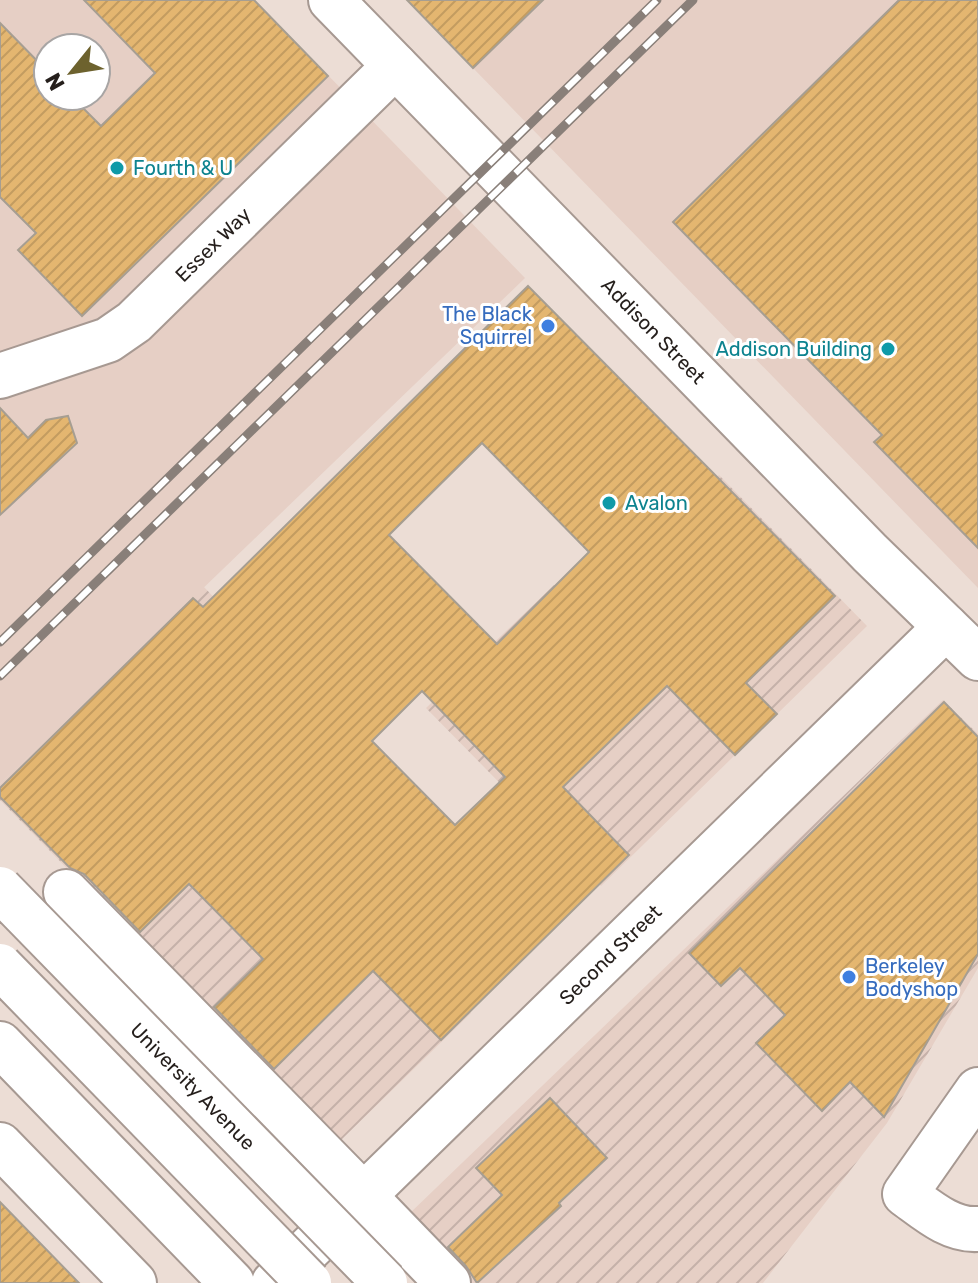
<svg xmlns="http://www.w3.org/2000/svg" width="978" height="1283" viewBox="0 0 978 1283" font-family="Rubik,sans-serif">
<style>
.built{fill:#e6cfc5;fill-rule:evenodd}
.industrial{fill:url(#industrial-furrows)}
.building{fill:url(#building-hatch);stroke:#a69e92;stroke-width:2;fill-rule:evenodd}
.lines{fill:none;stroke-linecap:round;stroke-linejoin:round}
.minor-casing{stroke:#a79992;stroke-width:48}
.highway-casing{stroke:#a79992;stroke-width:48}
.minor{stroke:#fff;stroke-width:44}
.highway{stroke:#fff;stroke-width:44}
.rail-casing{stroke:#897f79;stroke-width:9}
.rail{stroke:#fff;stroke-width:6;stroke-dasharray:18;stroke-linecap:butt}
.major-bridge-casing{stroke:#a79992;stroke-width:48;stroke-linecap:butt}
.major-bridge{stroke:#fff;stroke-width:44}
.culture-dot{fill:#0f9aa8;stroke:#fff;stroke-width:3}
.shop-dot{fill:#3f7fe0;stroke:#fff;stroke-width:3}
.labels{text-anchor:middle;stroke-width:6;stroke-linejoin:round;paint-order:stroke}
.culture-label{font-size:20px;fill:#0d838f;stroke:#fff;text-anchor:start}
.street-label{font-size:20px;fill:#251f1c;stroke:#fff}
.shop-label{font-size:20px;fill:#366cbe;stroke:#fff;text-anchor:end}
</style>
<defs>
<pattern id="industrial-furrows" width="10" height="10" patternUnits="userSpaceOnUse" patternTransform="scale(2)"><rect width="10" height="10" fill="#e6cfc5"/><path d="M-1 1l2-2M0 10L10 0M9 11l2-2" fill="none" stroke="#c5b1a9"/></pattern>
<pattern id="building-hatch" width="6" height="6" patternUnits="userSpaceOnUse" patternTransform="scale(2)"><rect width="6" height="6" fill="#e4b670"/><path d="M-1 1l2-2M0 6l6-6M5 7l2-2" fill="none" stroke="#c39c60"/></pattern>
</defs>
<rect width="100%" height="100%" fill="#ecddd5"/>
<path class="built" d="M0,0H255L525,278L0,784ZM48,48H96V96H48Z
M543,0H978V588L473,68Z"/>
<path class="industrial" d="M719,475L867,626L601,886L426,708L554,585L581,611Z
M203,586L372,761L296,835L471,1013L337,1144L0,800V784Z
M943,700L978,734V968L887,1123L763,1283H471L409,1214Z"/>
<path class="building" d="M84,0H254L328,76L82,316L18,250L36,233L0,197V23L48,72V96H71L101,126L155,73Z
M407,0H543L473,68Z
M899,0H978V548L874,442L882,435L673,222Z
M528,286L835,596L746,683L777,714L735,755L667,686L563,787L629,855L441,1040L373,971L274,1069L214,1007L263,959L189,884L140,932L84,874L70,868L0,797V788L193,598L203,607ZM482,443L589,552L497,644L389,535ZM422,691L505,777L455,825L372,741Z
M0,408L28,438L46,420L68,416L77,443L0,515Z
M944,702L978,737V954L884,1117L850,1082L822,1111L756,1043L785,1015L740,968L721,986L689,953Z
M550,1098L607,1158L559,1203L561,1206L477,1283L466,1266L448,1247L502,1195L476,1168Z
M0,1202L79,1283H0Z"/>
<g class="lines">
<g class="minor-casing">
<g id="minor">
<path id="s1" d="M331,0L870,553L978,658"/>
<path id="s2" d="M0,376L108,340L134,322L395,66"/>
<path d="M66,892L364,1196"/>
<path d="M0,1044L232,1283"/>
<path d="M978,1090L905,1194C926,1209 950,1231 978,1229"/>
<path d="M0,1145L134,1283"/>
<path id="s3" d="M274,1283L946,627"/>
</g>
</g>
<g class="highway-casing">
<path id="highway" d="M364,1196L448,1283"/>
</g>
<use href="#minor" class="minor"/>
<use href="#highway" class="highway"/>
<g class="rail-casing">
<path id="rail" d="M0,642L657,0
M0,676L693,0"/>
</g>
<use href="#rail" class="rail"/>
<g class="major-bridge-casing">
<g id="major-bridge">
<path id="s4" d="M0,889L385,1283"/>
<path d="M0,966L309,1283"/>
</g>
</g>
<use href="#major-bridge" class="major-bridge"/>
</g>
<g class="culture-dot">
<circle cx="117" cy="168" r="8"/>
<circle cx="888" cy="349" r="8"/>
<circle cx="609" cy="503" r="8"/>
</g>
<g class="shop-dot">
<circle cx="548" cy="326" r="8"/>
<circle cx="849" cy="977" r="8"/>
</g>
<g class="labels">
<g class="culture-label">
<text x="133" y="175">Fourth &amp; U</text>
<text x="872" y="356" text-anchor="end">Addison Building</text>
<text x="625" y="510">Avalon</text>
</g>
<g class="street-label">
<text dy="7" stroke="none"><textPath href="#s2" startOffset="256">Essex Way</textPath></text>
<text dy="7" stroke="none"><textPath href="#s1" startOffset="462">Addison Street</textPath></text>
<text dy="7" stroke="none"><textPath href="#s3" startOffset="470">Second Street</textPath></text>
<text dy="7" stroke="none"><textPath href="#s4" startOffset="276">University Avenue</textPath></text>
</g>
<g class="shop-label">
<text x="532" y="321">The Black<tspan x="532" dy="23">Squirrel</tspan></text>
<text x="865" y="973" text-anchor="start">Berkeley<tspan x="865" dy="23">Bodyshop</tspan></text>
</g>
</g>
<g transform="translate(72 72) rotate(240)"><circle r="38" fill="#ffffff" stroke="#a8a5a4" stroke-width="2"/>
<path d="M0-6L14 30L0 20L-14 30Z" fill="#6d622e"/>
<text y="-12" font-size="22" font-weight="bold" text-anchor="middle" fill="#251f1c">N</text>
</g>
</svg>
